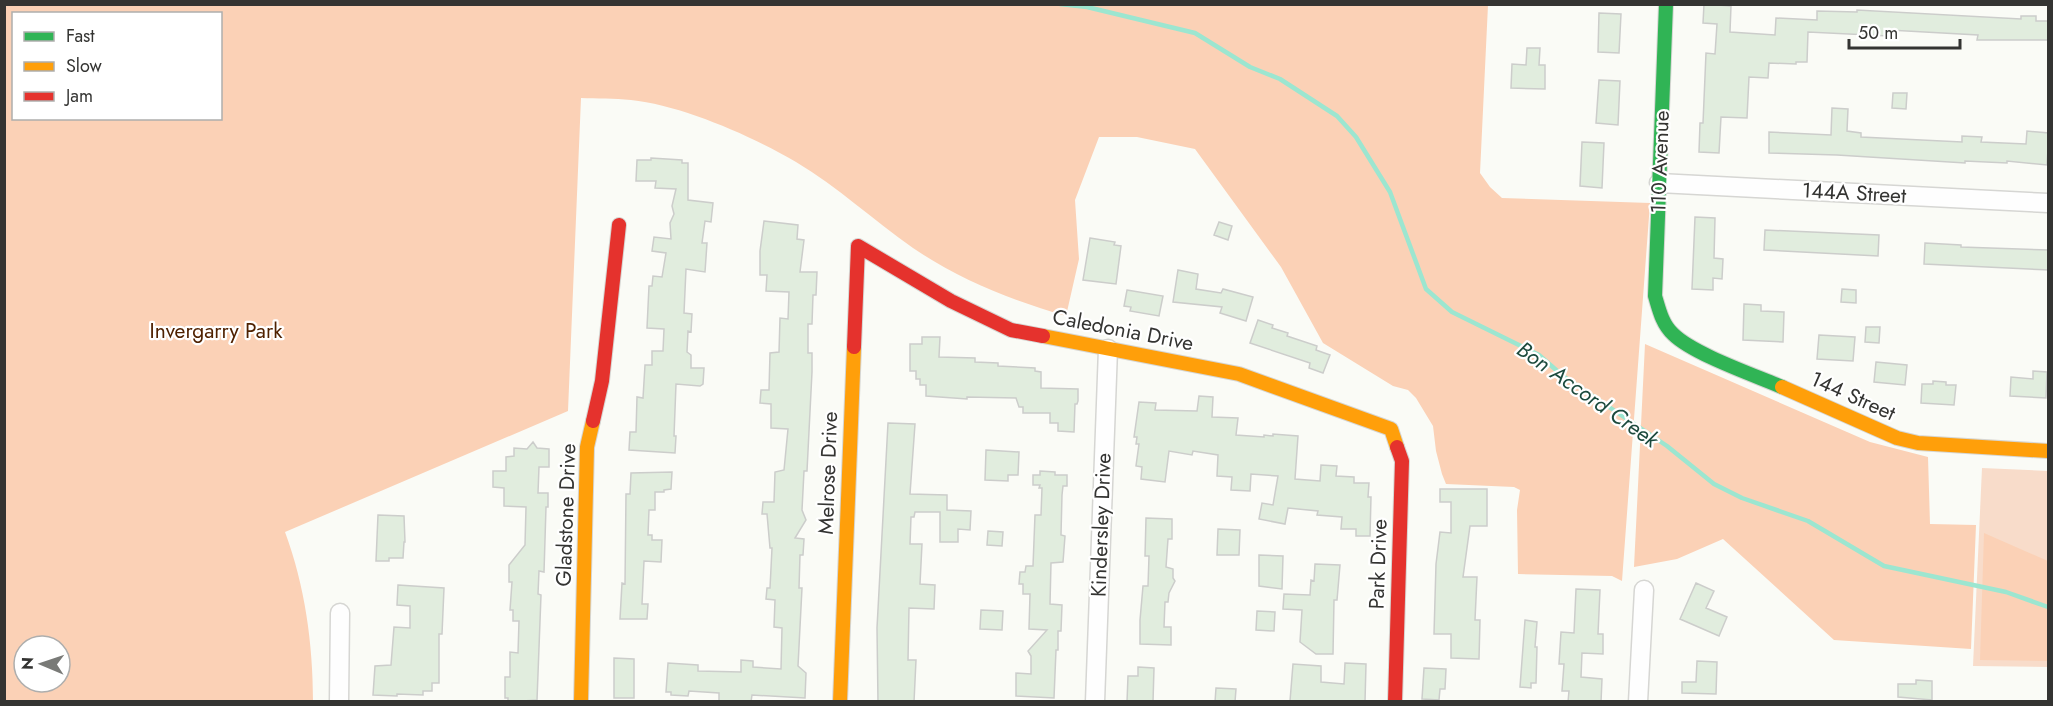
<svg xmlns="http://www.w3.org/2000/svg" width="2053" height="706" viewBox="0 0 2053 706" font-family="Jost,sans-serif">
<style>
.green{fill:#f8dcca}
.forest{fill:#fbd1b6;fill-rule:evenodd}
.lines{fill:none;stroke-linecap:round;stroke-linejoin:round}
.stream{stroke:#9ce6d0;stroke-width:4.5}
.building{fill:#e1edde;stroke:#cccdcb;stroke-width:1.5}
.street-casing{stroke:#d6d6d3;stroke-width:21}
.fast-casing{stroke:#d6d6d3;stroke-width:16}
.slow-casing{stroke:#d6d6d3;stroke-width:16}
.jam-casing{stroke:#d6d6d3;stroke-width:16}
.street{stroke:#fefefe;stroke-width:18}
.fast{stroke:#30b455;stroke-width:14}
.slow{stroke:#ff9f0a;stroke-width:14}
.jam{stroke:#e5322d;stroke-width:14}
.labels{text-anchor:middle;stroke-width:4.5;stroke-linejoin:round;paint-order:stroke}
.street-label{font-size:21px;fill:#343432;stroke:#fff}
.park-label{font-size:21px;fill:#4f2100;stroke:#fff}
.water-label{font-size:22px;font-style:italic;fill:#1c4a3d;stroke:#fff}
</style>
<rect width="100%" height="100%" fill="#fafbf6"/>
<path class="green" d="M1982,468L2048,471V667L1973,666Z"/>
<path class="forest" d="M4,5H1488L1480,173L1490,187L1502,198L1650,203L1622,581L1612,576L1518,574L1517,510L1520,490L1514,487L1446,484L1442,474L1436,451L1433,426L1416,398L1408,390L1393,386L1323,343L1281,267L1195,149L1137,137H1099L1075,200L1079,259L1066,316C1011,300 960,280 913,248C873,220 838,187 796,162C752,136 681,105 631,100C614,98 597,99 581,98L568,411L285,532C305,586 313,644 313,701H5ZM14,14H220V118H14ZM24,646H60V682H24Z
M1645,344L1870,442L1928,457L1930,524L1976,525L1971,649L1834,640L1723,539L1677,559L1634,567Z
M1984,533L2048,561V661L1980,660Z"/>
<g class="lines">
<path class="stream" d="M1060,4L1087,7L1195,33L1250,67L1280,79L1337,116L1356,137L1390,192L1426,289L1452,312L1539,355L1563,376L1667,446L1714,484L1742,498L1808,521L1884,566L2006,592L2048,607"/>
</g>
<path class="building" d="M1704,4L1731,6L1730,32L1775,35L1776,18L1817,20V11L1857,12V10L2021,19V16H2036V21H2049V40H1977L1978,35L1889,30V36L1808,32L1807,62H1796V64L1769,63L1768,78L1749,77L1747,118L1721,117L1719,153L1699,152L1700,123H1703L1706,53L1715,54L1717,24L1703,23Z
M1599,13L1621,14L1619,53L1598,52Z
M1527,48H1540L1539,65H1545V89L1511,88L1512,64L1526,65Z
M1599,80L1620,81L1618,125L1596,123Z
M1893,93H1907L1906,109L1892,108Z
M1832,108L1848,109L1847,131L1861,133V137L1962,142V136L1982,137L1981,142L2026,144L2027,131L2049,133L2047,165L2007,161V163L1965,161V163L1837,155L1769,153V132L1831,135Z
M1582,142L1604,143L1602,188L1580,186Z
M651,158L682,160V163H688V200L713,203L711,222L705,221L702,243H707L705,272L686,269L684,313L692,314L691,332L688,331L687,352L691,355V368H704L703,384L700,386L676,384L674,436H676L675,453L629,450L630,432H636L637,397L643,398L645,365H652V351H663L664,329L647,328L649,286H652L653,276L662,277L666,253L652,251L654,237L671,239L670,223L674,214L672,206L676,189L655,188L656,181H636L637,160H651Z
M1695,217L1715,218L1714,258L1723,259L1722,279L1713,278V290L1692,289Z
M764,221L798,225L797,239L804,240L800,272H817L816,295H813L812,324H808V353H812V372L807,471H804L802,510L806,520L795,538L804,539L803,555H800L799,588H802L798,666L806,673L805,698L752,695L751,702H739L719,701V693L689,691L688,696L671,695V692H666L668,663L698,665V671L741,672V660L753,661V667L781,669L782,628L774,627L775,600L766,599L767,588H770L772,548H770L767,514H762L763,502H774L775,472L784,470L788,429L771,428V404L760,403L761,390H769L770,353L779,352L780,318L788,319L789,292L766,291L767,275H760V251Z
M1219,222L1232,226L1228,240L1214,235Z
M1765,230L1879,235L1878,256L1764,250Z
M1090,238L1115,242L1114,245L1121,246L1116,284L1083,280Z
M1925,243L1961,245V247L2049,250V270L1924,264Z
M1178,270L1198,274L1196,289L1221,293L1223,289L1253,297L1246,321L1220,313L1222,307L1173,302Z
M1842,289L1856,290V303L1841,302Z
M1127,290L1163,296L1159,316L1130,311L1131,307L1124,306Z
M1744,304L1761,305V311L1784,312L1783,342L1743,340Z
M1258,320L1273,325L1272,328L1288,333L1287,336L1317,346L1316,350L1330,355L1323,373L1309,368L1310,363L1250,343Z
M1866,327H1880L1879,343L1865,342Z
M1819,335L1855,337L1853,361L1817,359Z
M922,337H940L939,357L975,358V362L998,363V366L1035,368V371L1041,372V388L1078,389V401L1077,404H1075L1074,432L1058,431V423H1050V413H1023V407H1019L1016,398L967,397V399L926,396V385H920V379H916V371H910V344H922Z
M1876,362L1907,365L1905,385L1874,382Z
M2033,371L2047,372L2046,398L2010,396L2011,377L2033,379Z
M1933,381L1946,382V385H1956L1954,405L1921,403L1922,384H1933Z
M1199,396L1213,397L1212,417L1238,418L1236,435L1264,437V435L1273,436V434L1298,436L1295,479L1320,481L1321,465L1337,466L1336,476L1354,477V483H1369L1368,497H1371L1370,536H1356V529H1341L1342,517L1317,515L1318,511L1288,508L1285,524L1259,519L1262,503L1273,505L1278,476L1251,474L1250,491L1231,490L1232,477L1217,476L1218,455L1193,451L1192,455L1169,451L1165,482L1141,479L1142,467L1136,466L1139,444H1136L1137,437H1134L1139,402L1156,403L1155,410L1197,411Z
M888,423L915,424L910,494L947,495V510L971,511L970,530L958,529V542H940V512H915L914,517H911L910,544H922L920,584L935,585L934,609L909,608L908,660H916L914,702H878L877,628Z
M533,442L537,448L549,449V467H539L538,493H548V507H546L544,572L539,571L538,594L541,595L537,700L508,702V698H505V677H510V652L518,653L519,621H513V610H510L512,582H509V565L525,545L526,507L504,506V488L493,487V471H506V457L514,456V448L527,449Z
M986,450L1019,452L1018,475H1008V481L985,480Z
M1040,471L1055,472V475H1067V486H1063L1062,495L1061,535L1065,536L1063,562L1051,563L1050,604L1062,605L1061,631H1058V650H1056L1054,698L1016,696V673L1031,674V656L1028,651L1047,630L1029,629L1030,594H1023V584H1019L1020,572H1025L1026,566H1033L1035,515H1041L1042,488H1039L1040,485H1033V475H1040Z
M672,472L671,489L664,490V492H655V510H649L648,535H652V540H662L661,562L644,561L642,604H648L647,619H620L622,583L625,584L626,494H630L631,473Z
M1440,489H1487V526H1470L1463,577H1477L1475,620H1480L1479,659L1451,658V634H1434L1436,564L1440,532L1451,533V502H1440Z
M378,515L404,516L405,542H404L403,558H389V561H376Z
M1146,518L1172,519V539H1168L1166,567L1173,569V578L1175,581L1169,593L1168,602H1165L1164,627H1171V645L1140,644V620L1143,586H1148L1149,556H1145Z
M1218,529L1240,530L1239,555H1217Z
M988,531L1003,532L1002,546L987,545Z
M1259,555L1283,556L1282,589L1259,586Z
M1315,564L1340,565L1337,600H1334L1333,654H1316L1300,642L1302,610L1283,609L1284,594L1310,595L1311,580L1314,581Z
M1696,583L1714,591L1706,608L1727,617L1719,636L1680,619Z
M398,585L444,588L442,634H439V683H432V691H423V695L397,694V696L373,695L375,666L391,665L394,627L410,628V606L397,605Z
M1576,589L1600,590L1598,634H1603V654L1582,653L1581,677L1602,679L1601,702H1568L1569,691H1562L1564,664H1559L1561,632L1574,633Z
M981,610L1003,611L1002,630L980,629Z
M1257,611L1275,612L1274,631L1256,630Z
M1525,620L1537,622L1535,647H1537L1536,683H1531V688L1520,687Z
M614,658L634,659V698H614Z
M1697,661L1717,662L1716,694L1682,693V682H1696Z
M1345,663L1366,664L1365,702L1290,701L1293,664L1321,666V682L1344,684Z
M1138,667L1154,668L1153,702H1127L1128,676H1138Z
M1424,668L1446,669L1445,689H1440L1439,700L1422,699Z
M1916,680L1932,681V700L1898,697V684H1916Z
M1216,688L1236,689L1235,702H1215Z"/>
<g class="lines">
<g class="street-casing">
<path id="street" d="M1659,183L2048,203
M339,702L340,613
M1095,702L1108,349
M1638,702L1644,590"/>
</g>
<g class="fast-casing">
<path id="fast" d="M1666,4L1655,296C1659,309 1662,324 1673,334C1693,354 1754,375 1782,387"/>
</g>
<g class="slow-casing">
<path id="slow" d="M1043,336L1239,374L1391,429L1397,447
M1782,387L1897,438L1918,443L2048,451
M581,702L587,447L593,421
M840,702L854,347"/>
</g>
<g class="jam-casing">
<path id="jam" d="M854,347L858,246L951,301L1011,330L1043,336
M593,421L602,381L619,225
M1395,702L1402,461L1397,447"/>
</g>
<use href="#street" class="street"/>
<use href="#fast" class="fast"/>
<use href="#slow" class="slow"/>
<use href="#jam" class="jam"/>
</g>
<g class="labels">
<g class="street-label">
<text transform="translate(1660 162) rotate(-88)" y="7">110 Avenue</text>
<text transform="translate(1854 193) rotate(3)" y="7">144A Street</text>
<text transform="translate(1123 330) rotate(11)" y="7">Caledonia Drive</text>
<text transform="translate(1853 396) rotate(24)" y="7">144 Street</text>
<text transform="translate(828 473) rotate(-88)" y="7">Melrose Drive</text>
<text transform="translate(566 515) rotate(-88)" y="7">Gladstone Drive</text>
<text transform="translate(1101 525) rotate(-88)" y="7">Kindersley Drive</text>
<text transform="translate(1378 564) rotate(-88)" y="7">Park Drive</text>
</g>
<g class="park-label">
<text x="216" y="338">Invergarry Park</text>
</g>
<g class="water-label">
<text transform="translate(1588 394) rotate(35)" y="8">Bon Accord Creek</text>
</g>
</g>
<rect width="2053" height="706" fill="none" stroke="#343432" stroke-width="12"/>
<rect x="12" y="12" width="210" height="108" fill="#ffffff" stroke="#aeaead" stroke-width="1.5"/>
<rect x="24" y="32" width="30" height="9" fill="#30b455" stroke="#aeaead" stroke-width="1.5"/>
<text x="66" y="42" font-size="18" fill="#343432">Fast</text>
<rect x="24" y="62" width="30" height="9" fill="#ff9f0a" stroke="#aeaead" stroke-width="1.5"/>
<text x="66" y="72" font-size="18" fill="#343432">Slow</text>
<rect x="24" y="92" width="30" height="9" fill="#e5322d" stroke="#aeaead" stroke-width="1.5"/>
<text x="66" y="102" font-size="18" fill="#343432">Jam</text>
<g transform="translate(42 664) rotate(272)"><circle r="28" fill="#ffffff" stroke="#aeaead" stroke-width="1.5"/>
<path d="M0-4.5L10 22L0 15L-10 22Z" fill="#797a77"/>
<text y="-9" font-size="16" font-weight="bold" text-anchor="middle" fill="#343432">N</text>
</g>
<path d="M1849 39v9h111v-9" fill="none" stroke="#343432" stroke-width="3"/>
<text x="1858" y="39" font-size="18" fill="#343432" stroke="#ffffff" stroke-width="4.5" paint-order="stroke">50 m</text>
</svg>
